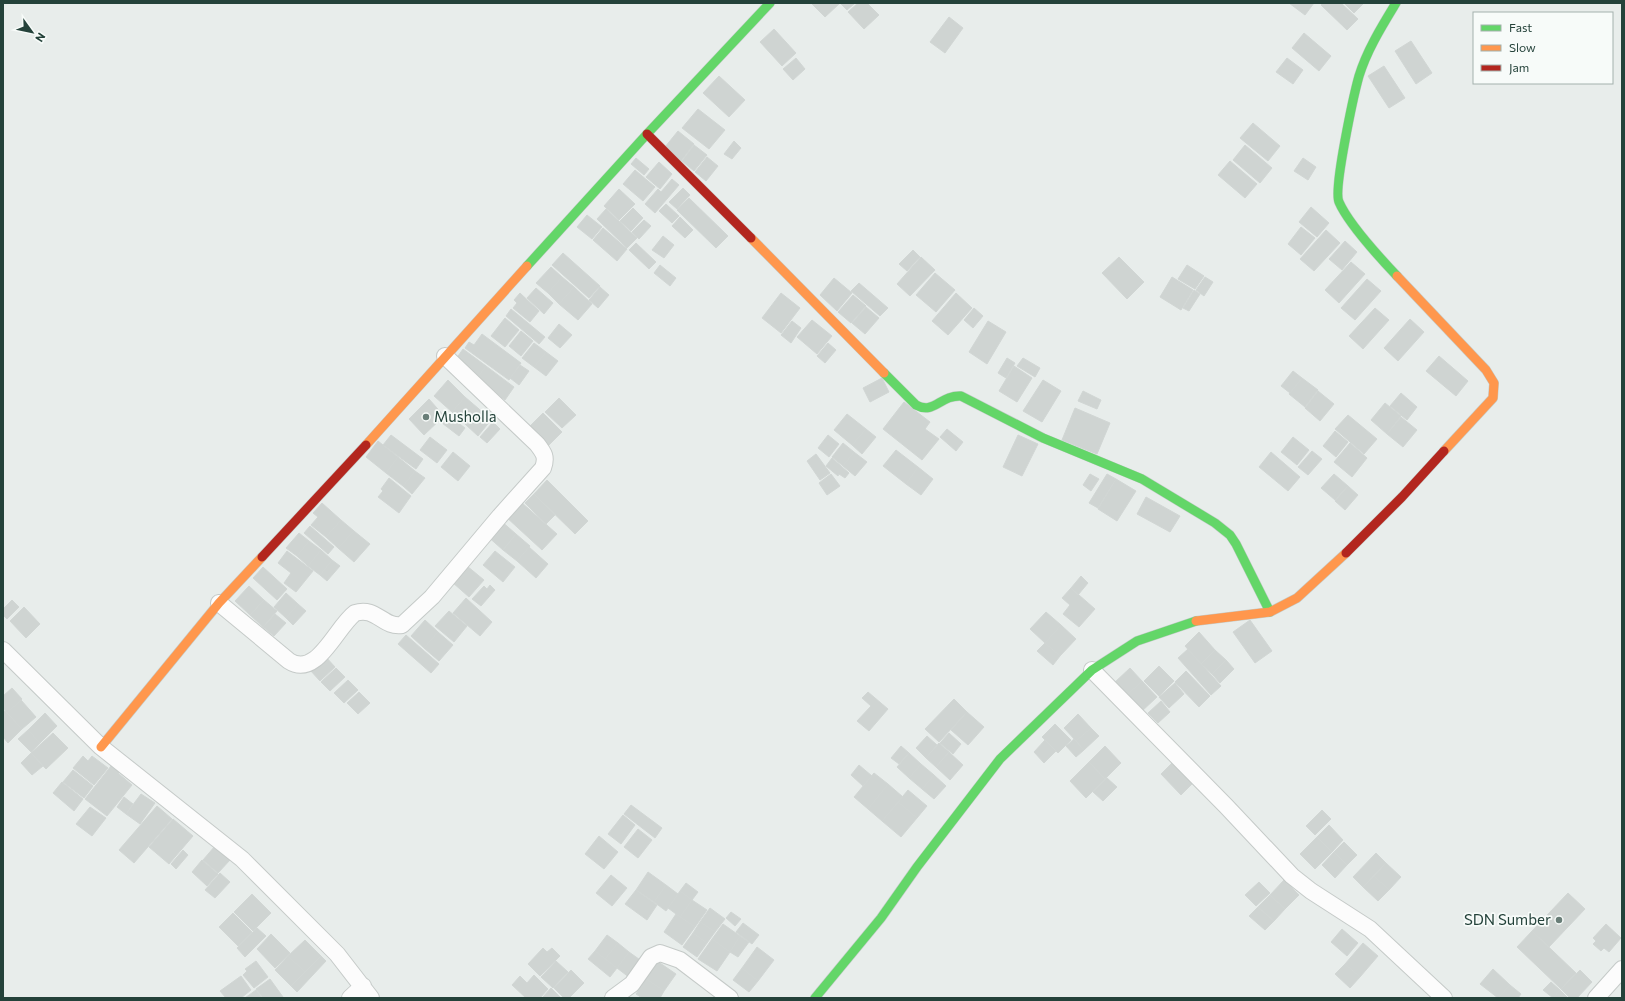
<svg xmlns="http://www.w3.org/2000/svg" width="1625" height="1001" viewBox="0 0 1625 1001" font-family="Commissioner,sans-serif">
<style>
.building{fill:#cfd4d2;stroke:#d1d6d4}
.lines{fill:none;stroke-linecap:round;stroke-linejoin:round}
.street-casing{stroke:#c5cac8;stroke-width:18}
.fast-casing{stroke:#c3cbc8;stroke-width:10}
.slow-casing{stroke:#c3cbc8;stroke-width:10}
.jam-casing{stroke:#c3cbc8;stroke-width:10}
.street{stroke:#fcfcfc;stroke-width:16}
.fast{stroke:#63d668;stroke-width:9}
.slow{stroke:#ff974d;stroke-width:9}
.jam{stroke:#b3261e;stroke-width:9}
.poi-dot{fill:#697e78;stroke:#f7fbf9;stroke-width:1.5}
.labels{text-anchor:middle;stroke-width:3.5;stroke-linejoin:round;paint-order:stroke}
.poi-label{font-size:15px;fill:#24423a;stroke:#f7fbf9;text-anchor:start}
</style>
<rect width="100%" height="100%" fill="#e8edeb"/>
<path class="building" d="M811,3H839V4L825,17Z
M840,3H855L847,10Z
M858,3H867L879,15L864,29L848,12Z
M1289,3H1314L1305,15Z
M1323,3H1341L1358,19L1347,30L1321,5Z
M1344,3H1364L1354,13Z
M949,17L963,28L945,53L930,42Z
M774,29L796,53L782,66L760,42Z
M1304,33L1331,56L1319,71L1292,48Z
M1411,41L1432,73L1416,84L1395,51Z
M796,58L805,69L793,80L783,69Z
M1287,58L1303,70L1293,84L1276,72Z
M1384,66L1405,98L1389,108L1368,76Z
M719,76L745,100L729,117L703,93Z
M698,109L725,130L709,149L682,128Z
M1253,123L1280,146L1268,161L1240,138Z
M678,131L694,144L681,161L665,147Z
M734,141L741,148L732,159L724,154Z
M694,145L707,155L694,171L682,161Z
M1245,145L1272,168L1260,183L1233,160Z
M707,157L718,166L706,181L695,172Z
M636,158L649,169L644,175L631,164Z
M1303,158L1316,167L1308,180L1294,171Z
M1230,161L1257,184L1245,198L1218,175Z
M659,162L672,174L660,189L646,177Z
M635,170L655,187L643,201L623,184Z
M672,179L679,185L655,213L645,204L658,189L661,192Z
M683,188L690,195L677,209L669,202Z
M619,189L635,204L619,220L604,206Z
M689,198L728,236L716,248L677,210Z
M666,204L679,216L672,223L659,211Z
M1311,207L1329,223L1317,237L1299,222Z
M633,208L643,218L631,231L620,221Z
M606,209L637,238L627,248L597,219Z
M587,215L602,227L592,239L577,227Z
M680,217L693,230L685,238L672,226Z
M644,220L651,226L639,239L632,232Z
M1301,227L1315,238L1301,255L1288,244Z
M603,228L627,249L617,261L593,240Z
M1326,230L1340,243L1314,271L1300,259Z
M663,236L674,245L664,258L652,250Z
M1345,241L1357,252L1342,270L1329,259Z
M636,243L656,262L649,269L629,250Z
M913,250L920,257L907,271L899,264Z
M563,253L600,286L589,298L552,265Z
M921,257L935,270L910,296L897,284Z
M1119,257L1144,282L1127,299L1102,273Z
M1351,262L1365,274L1339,303L1325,290Z
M660,265L676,278L670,286L654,273Z
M1187,265L1204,276L1195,289L1178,279Z
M551,267L562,277L548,293L536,283Z
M935,273L955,290L936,312L916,295Z
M562,277L574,287L559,304L548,293Z
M1172,277L1193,290L1181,310L1160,297Z
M1205,277L1213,282L1204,296L1196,290Z
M834,278L852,293L837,311L820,295Z
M1367,279L1381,291L1355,320L1341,308Z
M859,283L888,308L880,316L851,291Z
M574,287L592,304L578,320L559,304Z
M600,287L609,295L598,308L589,300Z
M536,288L553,303L544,314L527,298Z
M1194,290L1200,294L1189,311L1183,308Z
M520,293L539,311L530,322L513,308L517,303L514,300Z
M781,293L800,308L781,333L762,318Z
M956,293L972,308L948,335L932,321Z
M853,295L866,306L851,323L838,312Z
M866,307L879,318L865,334L852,323Z
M974,308L983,316L973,328L964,320Z
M1375,308L1389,320L1363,349L1349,336Z
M511,309L545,337L539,344L506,316Z
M505,318L519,330L505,347L491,336Z
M1410,319L1424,332L1398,361L1384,348Z
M812,320L832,336L817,354L797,337Z
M792,321L801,328L791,343L781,335Z
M988,321L1006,332L987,364L969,352Z
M559,324L572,335L560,348L548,338Z
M521,331L533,341L521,356L509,346Z
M482,334L521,363L509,380L465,348L469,342L474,345Z
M534,343L546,352L534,367L522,358Z
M828,343L836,350L825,363L817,356Z
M463,349L486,366L476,379L454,362Z
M546,352L558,361L546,376L534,367Z
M1439,356L1468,381L1456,396L1426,371Z
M1007,358L1015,363L1006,378L998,373Z
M1023,358L1040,368L1035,377L1017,366Z
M520,365L529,371L519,385L510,378Z
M486,366L514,387L505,400L476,379Z
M1014,366L1032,378L1017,402L999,391Z
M1293,371L1302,378L1290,393L1281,386Z
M882,378L889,392L870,402L863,388Z
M1302,378L1318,390L1305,407L1289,394Z
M448,380L465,397L452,412L434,396Z
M1043,380L1061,391L1042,422L1023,411Z
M1083,391L1101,400L1097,409L1078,401Z
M1318,391L1334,404L1320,421L1305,408Z
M1401,393L1417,407L1407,420L1390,406Z
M465,397L479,409L465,424L452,412Z
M559,398L576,415L562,428L545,412Z
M429,399L444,416L424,435L409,419Z
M904,402L930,422L925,429L939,439L922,460L883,429Z
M1385,403L1401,416L1387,434L1371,420Z
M1075,408L1110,423L1097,454L1062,440Z
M479,409L491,420L478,436L465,424Z
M543,413L562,432L547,447L528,428Z
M847,414L866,429L852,445L834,430Z
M448,415L465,428L459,436L442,423Z
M1348,415L1377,439L1364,454L1335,429Z
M1401,417L1417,430L1403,447L1387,434Z
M493,422L500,429L487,443L480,437Z
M866,429L876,437L862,454L852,445Z
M947,429L963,442L956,451L940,437Z
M1335,431L1348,442L1336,457L1323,446Z
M391,435L423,459L416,469L383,445Z
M828,435L839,444L829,457L818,448Z
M1018,435L1038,444L1022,476L1003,467Z
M430,437L447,450L437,463L420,450Z
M1293,437L1309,450L1297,465L1281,452Z
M378,441L398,457L386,473L366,457Z
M843,443L854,452L843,466L832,457Z
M1350,443L1367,458L1352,477L1334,462Z
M896,450L918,467L906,484L883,466Z
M1312,451L1322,459L1308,475L1298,467Z
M453,452L470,466L458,481L441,467Z
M854,452L867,462L855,476L843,466Z
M1271,452L1300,477L1288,491L1259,467Z
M816,454L830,473L820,480L807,461Z
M398,457L415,471L403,486L386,473Z
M832,458L849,473L845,478L839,474L838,476L826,466Z
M918,467L933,479L921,495L906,484Z
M415,471L425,478L412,494L403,486Z
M831,474L840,486L827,495L819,483Z
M1090,474L1099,479L1091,491L1083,485Z
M1107,474L1116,479L1098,508L1089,503Z
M1334,474L1348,486L1335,500L1321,488Z
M389,478L411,496L399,513L378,497L383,491L381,489Z
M1116,479L1136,491L1117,521L1098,509Z
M547,480L588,521L575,534L534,494Z
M1348,486L1358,495L1345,510L1335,501Z
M534,494L555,515L546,524L525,503Z
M1146,497L1180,516L1170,532L1137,514Z
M521,502L557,534L542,550L505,516Z
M322,503L341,520L326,537L311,525L318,517L313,513Z
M341,520L354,531L338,548L326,537Z
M500,520L516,534L503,550L486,535Z
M310,526L334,547L328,554L304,533Z
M354,531L370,544L354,562L338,548Z
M299,533L309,541L297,556L286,548Z
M516,534L530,546L517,561L503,550Z
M309,541L321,550L308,566L297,556Z
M529,547L548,564L536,578L517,561Z
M321,550L332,560L320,575L308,566Z
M287,551L313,571L296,592L284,583L291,573L278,563Z
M495,551L515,567L503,582L483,565Z
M332,560L340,566L327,581L320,575Z
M467,566L484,580L469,597L452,582Z
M263,567L287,589L277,600L253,578Z
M1081,576L1088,583L1078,595L1071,588Z
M490,585L495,590L481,606L472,599L484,586L487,589Z
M249,586L264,600L250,615L235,601Z
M1071,588L1095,609L1079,627L1063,614L1070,605L1062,598Z
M286,593L298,604L286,618L274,607Z
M466,598L492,622L480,636L453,613Z
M12,600L19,607L7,619L3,615V609Z
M264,600L277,611L263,627L250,615Z
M298,604L306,611L293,625L286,618Z
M24,607L40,624L26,638L10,621Z
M449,611L467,626L454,642L435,626Z
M1046,612L1061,625L1045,643L1030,629Z
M275,614L286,623L274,636L263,627Z
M425,620L438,632L424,648L411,636Z
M1250,620L1272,651L1255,663L1233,632Z
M1061,625L1076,639L1060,656L1045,643Z
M438,632L453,645L439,661L424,648Z
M1199,632L1215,650L1201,664L1185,646Z
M406,635L439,664L431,673L398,644Z
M1045,643L1060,656L1053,665L1037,651Z
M1188,649L1221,686L1211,695L1178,658Z
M1215,650L1226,660L1212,674L1201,664Z
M325,656L335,667L320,681L310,670Z
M1226,660L1234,669L1220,683L1212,674Z
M1159,666L1174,681L1159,696L1144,681Z
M336,668L345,677L330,691L321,682Z
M1130,668L1142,681L1126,696L1114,683Z
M1186,671L1210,696L1199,707L1175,682Z
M348,680L358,690L344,703L334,693Z
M1142,681L1157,697L1141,712L1126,696Z
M1175,683L1184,694L1169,708L1159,697Z
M12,688L22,699L7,713L3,708V696Z
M359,692L370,703L358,714L347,703Z
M868,692L888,709L869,731L857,721L871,706L862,698Z
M954,699L967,712L939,742L925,729Z
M21,700L36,717L22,729L7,713Z
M1161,701L1170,712L1158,723L1148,713Z
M5,711L22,729L8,743L3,737V713Z
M967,712L984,727L968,745L951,730Z
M45,713L57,726L40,743L28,730Z
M1078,714L1091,728L1076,741L1064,728Z
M1055,724L1071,740L1058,753L1042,737Z
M1091,728L1099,736L1084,750L1076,741Z
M28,730L40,743L31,752L18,739Z
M53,733L68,748L46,769L31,753Z
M949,733L961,744L953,754L940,743Z
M927,736L937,745L926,758L916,748Z
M1074,739L1084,750L1076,757L1066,746Z
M1045,740L1056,751L1044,763L1034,752Z
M939,743L949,752L936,767L926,758Z
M901,746L909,753L899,764L891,758Z
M1105,746L1121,763L1105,779L1089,762Z
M949,752L963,765L950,780L936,767Z
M31,753L43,766L32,775L21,763Z
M909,753L921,764L909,778L897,767Z
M83,756L88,761L92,756L108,768L94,785L73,768Z
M1176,759L1196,780L1181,795L1161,774Z
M115,761L123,767L118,773L132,785L107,816L85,799Z
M1089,762L1105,779L1086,798L1070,781Z
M921,764L934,775L922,789L909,778Z
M859,765L872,776L863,786L851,775Z
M73,770L93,786L84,798L63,782Z
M874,773L888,784L868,809L854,797Z
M934,775L946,786L934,799L922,789Z
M1107,778L1117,787L1103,801L1093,792Z
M62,782L83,799L74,811L53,793Z
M888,784L903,797L882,821L868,809Z
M908,790L927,806L917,818L898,802Z
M141,794L155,803L140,824L126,814Z
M124,797L133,804L126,814L117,807Z
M898,802L917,818L901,837L882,821Z
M631,805L662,828L655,838L624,814Z
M157,806L172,819L134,863L119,850Z
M90,807L106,818L92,836L76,824Z
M1322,810L1331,819L1315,835L1306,826Z
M623,815L635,825L621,844L608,834Z
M173,819L193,836L169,864L149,847Z
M1329,825L1343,840L1332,852L1317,837Z
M638,829L652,840L638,858L624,847Z
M599,836L618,852L604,869L585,854Z
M1317,837L1332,852L1315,869L1300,854Z
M1344,842L1357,855L1347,865L1334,852Z
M215,846L230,860L218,873L203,860Z
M183,850L188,855L176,869L171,864Z
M1334,852L1347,865L1335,878L1322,865Z
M1376,853L1386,863L1363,887L1353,877Z
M202,860L218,874L207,886L192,872Z
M1386,863L1401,877L1389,890L1374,876Z
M648,872L666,885L654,902L636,890Z
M220,873L230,882L215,898L205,890Z
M611,875L627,888L612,906L596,893Z
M1374,876L1389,890L1378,901L1363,887Z
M1284,880L1299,895L1285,909L1270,895Z
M1259,882L1270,893L1256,906L1245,895Z
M686,883L698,892L692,900L680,891Z
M666,885L678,894L666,911L654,902Z
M636,890L657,905L647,920L625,904Z
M680,891L692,900L680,917L668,908Z
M1568,893L1585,909L1549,947L1532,931Z
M252,894L271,913L253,931L234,912Z
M1270,895L1285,909L1274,921L1258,907Z
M692,900L707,910L695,927L680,917Z
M1258,907L1274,921L1265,930L1249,916Z
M710,908L725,919L715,932L700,922Z
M731,912L741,919L735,926L726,918Z
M233,913L252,932L238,946L219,927Z
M676,914L695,927L682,945L664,932Z
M700,922L715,932L707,943L693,933Z
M743,923L759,935L752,944L736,932Z
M723,924L740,936L730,952L712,939Z
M1606,924L1621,938L1609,952L1604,948L1601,951L1593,944L1596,941L1593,938Z
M257,928L266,936L245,957L237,948Z
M1342,929L1358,943L1347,956L1331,942Z
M1532,931L1576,973L1561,989L1517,947Z
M693,933L707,943L697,957L683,947Z
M271,934L290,953L275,968L257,949Z
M607,935L618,943L605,959L595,951Z
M740,936L749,942L738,957L730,952Z
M712,939L730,952L717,971L698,959Z
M305,940L321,956L305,972L288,956Z
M618,943L629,952L617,968L605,959Z
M1363,943L1378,956L1360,977L1345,964Z
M757,947L774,960L758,981L742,968Z
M543,948L547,952L552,948L560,956L540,976L528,964Z
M595,951L617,968L610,977L588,959Z
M629,952L643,962L630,978L617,968Z
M288,956L305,972L291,986L275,970Z
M321,956L326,961L297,992L291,986Z
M256,961L268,977L254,988L243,975L247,971L245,969Z
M556,961L568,972L553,988L541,977Z
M657,961L676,974L664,991L646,979Z
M1345,964L1360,977L1350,988L1335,974Z
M742,968L758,981L749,992L733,980Z
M1493,969L1510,985L1498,998L1480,984Z
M571,970L584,983L569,998H564L554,988Z
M1580,970L1592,982L1577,998H1570L1561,989Z
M534,975L548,989L540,998H526L512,985L520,976L527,983Z
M241,976L251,990L241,998H226L220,991Z
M270,979L283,997L282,998H263L256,989Z
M646,979L664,991L660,998H642L636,994Z
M1551,982L1560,990L1553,998L1543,990Z
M1510,985L1521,994L1518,998H1498Z
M551,988L561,998H542Z
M256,990L262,998H245Z
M1560,990L1568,998H1553Z"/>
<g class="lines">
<g class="street-casing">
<path id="street" d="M219,603L289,661C317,679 336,627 355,613C376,606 383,628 402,625L432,597L500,516L543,468C547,457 544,453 537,444L445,356
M3,650L101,747L242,859L337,954L371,998
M1092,670L1226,806L1292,876L1311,891L1370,929L1444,998
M350,998L363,986
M613,998L632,984L651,957L660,953L680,960L730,998
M1596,998L1622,969"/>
</g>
<g class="fast-casing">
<path id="fast" d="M1396,3C1382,26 1367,50 1359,76C1354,94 1333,190 1339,202C1349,225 1380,258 1397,276
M527,266L647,134L770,3
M884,373L916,405C934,415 940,395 961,396L1043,438L1142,479L1215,523L1230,535L1236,544L1270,612
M815,998L881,918L917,867L1000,759L1092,670L1137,641L1196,621"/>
</g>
<g class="slow-casing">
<path id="slow" d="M751,238L884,373
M1397,276L1486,370L1494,383L1493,398L1444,451
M366,445L527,266
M1196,621L1270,612L1297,598L1346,553
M101,747L219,603L262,557"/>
</g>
<g class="jam-casing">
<path id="jam" d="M647,134L751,238
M1346,553L1402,497L1444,451
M262,557L366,445"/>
</g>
<use href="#street" class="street"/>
<use href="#fast" class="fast"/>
<use href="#slow" class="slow"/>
<use href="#jam" class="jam"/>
</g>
<g class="poi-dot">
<circle cx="426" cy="417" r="4"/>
<circle cx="1559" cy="920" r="4"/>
</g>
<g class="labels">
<g class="poi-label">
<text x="434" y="422">Musholla</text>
<text x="1551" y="925" text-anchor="end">SDN Sumber</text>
</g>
</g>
<rect width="1625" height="1001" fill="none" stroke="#24423a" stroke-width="8"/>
<rect x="1473" y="12" width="140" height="72" fill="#f7fbf9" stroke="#a3b1ad"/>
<rect x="1481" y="25" width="20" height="6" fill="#63d668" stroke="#a3b1ad"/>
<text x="1509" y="32" font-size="12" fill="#24423a">Fast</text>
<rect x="1481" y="45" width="20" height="6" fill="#ff974d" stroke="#a3b1ad"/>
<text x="1509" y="52" font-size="12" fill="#24423a">Slow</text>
<rect x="1481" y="65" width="20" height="6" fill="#b3261e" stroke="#a3b1ad"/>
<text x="1509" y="72" font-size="12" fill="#24423a">Jam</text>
<g transform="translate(32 32) rotate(123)" stroke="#f7fbf9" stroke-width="3" paint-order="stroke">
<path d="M0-3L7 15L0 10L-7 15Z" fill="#24423a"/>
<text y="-6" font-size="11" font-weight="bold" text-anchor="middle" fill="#24423a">N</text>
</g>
</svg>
